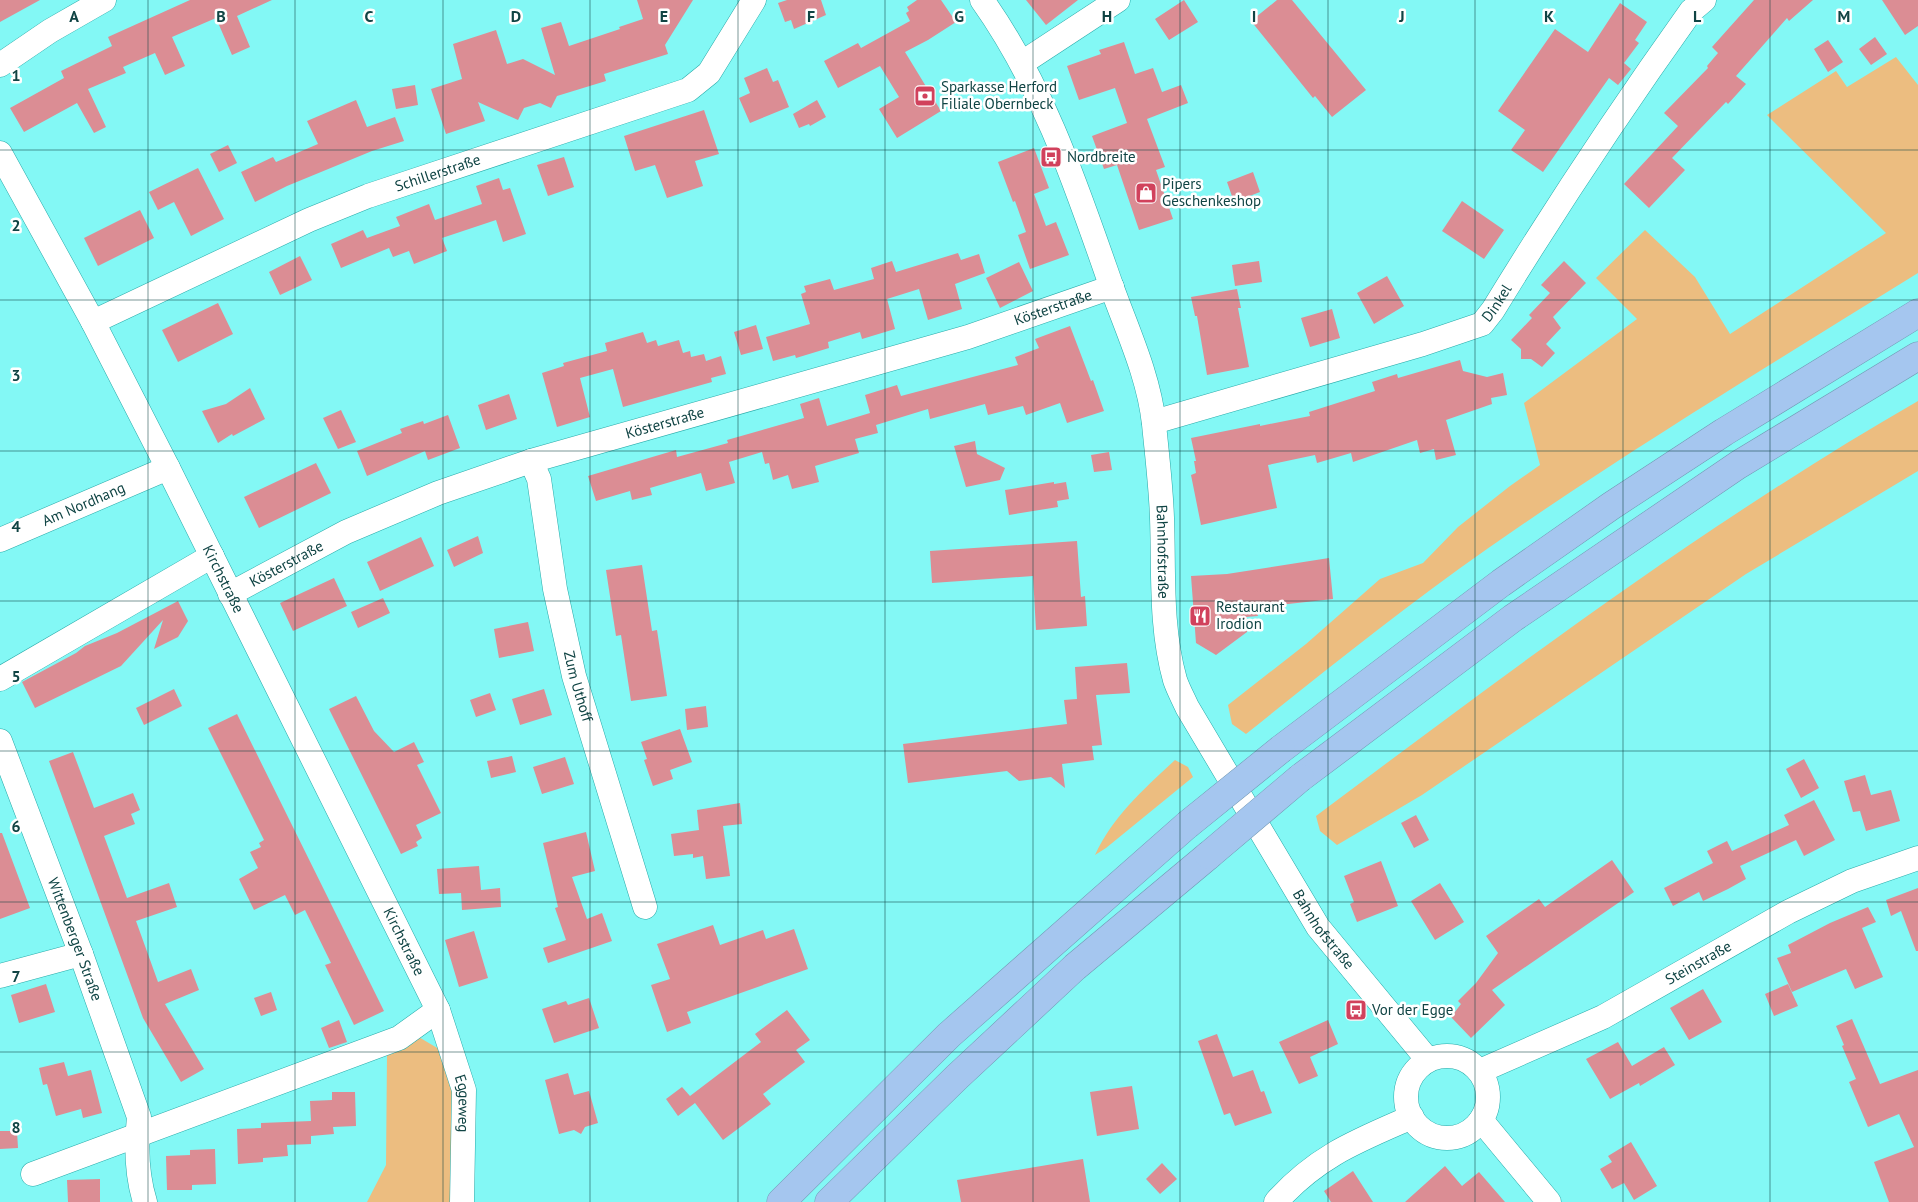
<svg xmlns="http://www.w3.org/2000/svg" width="1918" height="1202" viewBox="0 0 1918 1202" font-family="'PT Sans',sans-serif">
<style>
.green{fill:#ecbd80}
.building{fill:#db8d94}
.lines{fill:none;stroke-linecap:round;stroke-linejoin:round}
.minor-casing{stroke:#28aaa9;stroke-width:25}
.highway-casing{stroke:#7198b3;stroke-width:29}
.minor{stroke:#fff;stroke-width:24}
.highway{stroke:#a5c6ef;stroke-width:28}
.highway-bridge-casing{stroke:#7198b3;stroke-width:29;stroke-linecap:butt}
.highway-bridge{stroke:#a5c6ef;stroke-width:28}
.grid{fill:none;stroke:#104444;stroke-width:1;stroke-opacity:0.55}
.labels{text-anchor:middle;stroke-width:5;stroke-linejoin:round;paint-order:stroke}
.poi-label{font-size:15px;fill:#104444;stroke:#fff;text-anchor:start}
.street-label{font-size:15px;fill:#104444;stroke:#fff}
.grid-label{font-size:16px;text-anchor:middle;font-weight:bold;fill:#104444;stroke:#fff;stroke-width:5;stroke-linejoin:round;paint-order:stroke}
</style>
<rect width="100%" height="100%" fill="#83f8f5"/>
<path class="green" d="M1896,57L1918,85V273C1773,363 1627,451 1487,549C1404,607 1325,671 1246,734L1232,724L1228,705L1306,644L1380,579L1423,563L1458,527L1510,486L1540,465L1524,403L1637,319L1596,278L1645,230L1695,277L1730,334L1886,233L1767,115L1836,71L1847,87Z
M1918,401V471L1746,574L1422,795L1337,845L1320,831L1316,816C1511,670 1706,523 1918,401Z
M1175,760L1188,767L1193,777L1106,848L1095,855C1113,816 1144,789 1175,760Z
M417,1036L444,1052L457,1092L455,1202H367L386,1165L387,1054Z"/>
<path class="building" d="M0,0H40L0,22Z
M190,0H272L237,16L250,47L232,55L216,18L172,37L185,66L165,75L155,53L123,67L126,73L88,89L106,127L94,133L77,103L24,132L10,108L64,78L61,71L112,46L108,37Z
M637,0H693L665,45L668,54L604,74L606,81L557,96L551,108L540,103L524,108L518,120L478,102L485,121L446,134L431,89L462,79L453,44L496,30L507,64L523,59L555,75L541,28L561,22L569,46L620,29L619,27L643,19Z
M787,0H821L826,15L794,29L791,20L785,22L778,3Z
M917,0H941L956,22L928,40L905,52L941,111L897,138L879,109L899,97L880,66L838,88L824,61L858,43L861,48L910,21L906,13L909,11L907,7Z
M1026,0H1078L1046,25Z
M1184,0L1198,22L1169,40L1155,19Z
M1277,0H1292L1366,90L1332,117L1315,96L1313,98L1251,21Z
M1754,0H1813L1789,21L1787,18L1736,76L1746,84L1728,104L1726,102L1672,158L1685,170L1649,208L1624,184L1678,126L1664,113L1708,68L1707,66L1718,53L1712,47Z
M1882,0H1918V26L1905,35Z
M1620,3L1647,22L1635,40L1639,43L1624,63L1631,69L1618,85L1609,78L1543,172L1511,150L1525,130L1498,111L1555,29L1588,52Z
M1875,37L1887,54L1871,65L1859,49Z
M1828,40L1843,62L1828,72L1814,49Z
M1124,42L1135,74L1153,68L1162,92L1181,85L1188,103L1147,119L1165,167L1156,170L1173,219L1139,230L1117,165L1104,169L1092,136L1127,123L1115,88L1079,100L1067,66L1101,54L1099,50Z
M767,68L773,82L778,80L789,107L750,123L739,98L750,93L744,78Z
M415,85L418,105L396,109L392,89Z
M356,100L367,127L395,117L404,141L372,151L287,186L255,202L241,172L273,157L276,162L318,144L307,121Z
M817,100L826,117L810,126L809,124L799,128L793,114Z
M704,110L719,154L695,161L703,186L667,198L655,165L635,171L624,136Z
M228,145L237,163L219,172L210,154Z
M1034,148L1049,188L1034,194L1046,226L1056,222L1069,255L1030,269L1018,235L1026,232L1015,201L1013,202L998,162Z
M564,157L574,187L548,196L537,165Z
M198,168L224,219L191,236L174,202L158,210L149,192Z
M1253,172L1260,192L1234,202L1227,182Z
M499,178L503,190L510,188L526,234L503,242L496,220L442,238L447,251L414,264L409,251L393,257L389,248L341,268L331,244L363,230L367,238L400,226L396,217L429,204L435,220L482,204L476,186Z
M1462,201L1504,230L1484,259L1442,231Z
M140,210L154,238L98,266L84,238Z
M958,253L961,260L979,254L985,273L955,284L962,309L928,320L919,289L887,299L895,329L862,339L860,332L828,342L829,348L796,358L795,355L773,361L766,337L810,324L801,294L806,292L804,286L830,279L834,290L874,279L871,268L892,261L896,272Z
M300,256L312,280L280,295L269,272Z
M1259,261L1262,282L1235,286L1232,265Z
M1564,261L1586,283L1553,317L1561,328L1546,344L1555,353L1542,367L1531,359H1521V349L1511,340L1532,318L1529,315L1550,293L1541,285Z
M1019,262L1033,291L1000,308L986,278Z
M1387,276L1404,306L1374,324L1357,293Z
M1237,289L1241,308H1238L1249,367L1207,375L1197,316H1195L1191,297Z
M218,303L233,334L178,362L162,330Z
M1332,309L1340,338L1310,347L1301,318Z
M756,325L763,349L741,355L734,332Z
M1070,326L1091,381L1093,380L1104,411L1067,423L1060,403L1026,415L1023,406L988,415L985,404L930,419L928,409L876,425L878,433L855,439L859,453L815,466L819,482L792,489L788,475L773,480L769,463L765,464L762,452L729,462L735,483L706,491L701,473L650,488L652,495L632,500L630,491L596,501L588,476L676,450L677,457L728,443L727,440L804,418L800,404L819,398L827,426L870,413L865,395L897,385L901,396L1018,365L1015,357L1039,348L1035,339Z
M643,332L647,343L656,340L658,346L679,340L683,353L690,351L691,357L704,354L706,361L721,356L726,374L711,378L712,382L623,407L613,369L580,378L590,417L557,427L542,373L564,366L563,363L607,351L605,343Z
M1460,360L1463,371L1487,377L1503,373L1507,395L1491,398L1492,404L1446,420L1456,455L1436,460L1434,449L1420,453L1417,440L1353,462L1351,453L1317,463L1315,455L1268,465L1277,508L1201,525L1191,475L1196,473L1194,461H1196L1191,438L1260,424V426L1310,416L1309,412L1375,391L1372,382L1397,374L1398,378Z
M250,388L265,419L233,436L232,434L218,443L202,411L226,404Z
M509,394L517,419L486,430L478,405Z
M341,410L356,442L338,449L323,418Z
M448,415L460,448L428,460L425,451L367,476L357,451L402,433L400,429L423,421L424,424Z
M975,441L977,454L1005,468L1000,480L966,487L954,446Z
M1109,452L1112,470L1094,472L1091,455Z
M316,463L331,493L259,528L244,497Z
M1054,482V484L1066,482L1069,499L1057,501L1058,507L1009,515L1005,490Z
M478,536L483,553L454,567L447,550Z
M421,537L434,566L380,591L367,562Z
M1077,541L1081,597L1085,596L1087,626L1036,630L1033,576L932,583L930,551Z
M1329,558L1333,599L1269,606V611L1257,612L1258,616L1246,617L1247,632L1216,655L1196,643L1191,576L1227,574Z
M642,565L652,631L657,630L667,696L631,701L621,635L616,636L606,570Z
M334,578L347,606L293,631L280,603Z
M383,598L390,613L358,628L351,612Z
M178,601L188,621L178,637L154,649L163,620L121,666L35,708L22,682L76,653L85,646L117,633Z
M528,622L534,651L499,658L494,629Z
M1127,663L1130,693L1096,695L1102,745L1092,746L1094,760L1062,764L1065,788L1051,777L1019,781L1007,771L908,783L903,744L1067,724L1064,700L1077,699L1075,667Z
M174,689L182,706L144,725L136,708Z
M544,689L552,715L520,725L512,699Z
M490,693L496,710L476,717L470,700Z
M356,696L374,731L394,752L414,742L424,762L417,765L441,813L416,825L422,838L416,842L418,846L401,854L329,709Z
M706,706L708,727L687,730L685,709Z
M237,714L384,1011L354,1025L325,965L331,963L305,910L295,915L285,895L254,910L239,879L258,868L250,852L261,847L259,843L264,840L208,728Z
M680,729L692,762L670,770L673,779L653,786L644,760L647,759L641,742Z
M73,752L94,808L133,793L140,810L131,814L135,824L104,836L127,898L169,883L177,907L136,921L158,982L191,969L199,990L165,1004L204,1069L181,1082L143,1018L49,761Z
M512,756L516,772L491,778L487,761Z
M565,757L574,784L542,794L533,767Z
M1804,759L1819,788L1801,798L1786,769Z
M1865,775L1871,795L1891,790L1900,821L1866,831L1860,811L1853,812L1844,781Z
M1814,800L1835,840L1804,856L1796,840L1740,866L1746,879L1728,889L1703,901L1699,892L1673,906L1664,888L1713,863L1707,851L1727,841L1732,851L1789,825L1784,815Z
M740,803L742,824L723,826L730,876L706,879L703,856L693,858V854L674,856L671,834L699,830L697,810Z
M1416,815L1429,840L1414,848L1401,823Z
M586,832L595,871L572,877L587,919L602,913L612,941L548,963L543,948L566,940L555,908L558,907L543,843Z
M0,833H2L30,908L0,919Z
M1612,860L1634,892L1492,990L1505,1005L1471,1038L1451,1017L1461,1004L1458,1001L1476,983L1498,953L1486,936L1539,899L1545,907Z
M1381,861L1398,906L1357,922L1350,904L1354,902L1344,876Z
M479,866L481,890L500,888L501,907L462,910L461,893L439,894L437,869Z
M1440,883L1464,922L1435,940L1411,901Z
M1918,888V951H1916L1901,911L1891,916L1886,900Z
M1868,907L1876,922L1862,928L1883,977L1855,989L1846,969L1792,992L1777,958L1791,953L1788,945L1830,923Z
M713,925L720,945L763,930L766,939L794,929L808,969L687,1012L691,1023L667,1032L651,985L670,979L657,944Z
M474,931L488,978L459,987L445,940Z
M46,984L55,1012L19,1023L11,995Z
M1788,984L1798,1006L1774,1016L1765,994Z
M1703,989L1722,1022L1689,1040L1670,1008Z
M271,992L277,1010L261,1016L254,998Z
M589,998L599,1028L554,1043L542,1009L566,1001L568,1005Z
M787,1010L810,1040L796,1050L805,1062L763,1094L771,1104L723,1140L695,1103L678,1116L666,1099L682,1087L690,1096L761,1042L755,1034Z
M1852,1019L1880,1084L1918,1070V1202H1889L1874,1162L1914,1147L1899,1114L1868,1127L1849,1082L1856,1079L1842,1046L1844,1045L1836,1026Z
M339,1020L347,1042L329,1048L321,1028Z
M1328,1020L1338,1044L1310,1057L1318,1076L1299,1084L1279,1042Z
M1217,1034L1233,1077L1253,1070L1261,1092L1264,1091L1272,1113L1235,1126L1230,1113L1224,1115L1198,1041Z
M1618,1042L1632,1066L1664,1047L1675,1065L1640,1086L1639,1083L1610,1099L1586,1059Z
M64,1062L68,1076L91,1070L102,1113L83,1118L81,1109L56,1116L47,1084L43,1085L39,1068Z
M568,1073L574,1095L589,1091L598,1123L585,1127L581,1134L574,1130L559,1134L545,1080Z
M1132,1086L1139,1129L1097,1136L1090,1092Z
M332,1092H355L356,1126L333,1127L334,1134L311,1136V1134V1144L287,1145L288,1156L263,1158V1162L238,1164L237,1129L261,1128V1123L311,1121L310,1101L332,1100Z
M0,1131H17L18,1148L0,1149Z
M1631,1142L1657,1186L1634,1200L1624,1183L1612,1189L1600,1169L1612,1162L1608,1156Z
M215,1149L216,1184L192,1185V1190H167L166,1156L190,1155V1150Z
M1083,1159L1090,1202H961L957,1180Z
M1162,1163L1177,1179L1160,1194L1146,1179Z
M1445,1166L1462,1186L1479,1172L1505,1202H1405Z
M1353,1171L1373,1202H1331L1324,1191Z
M100,1179V1202H68L67,1180Z"/>
<g class="lines">
<g class="minor-casing">
<g id="minor">
<path id="s1" d="M982,0C1044,87 1077,188 1112,288C1128,332 1149,377 1154,424C1157,455 1161,487 1162,518C1164,572 1160,627 1175,680C1178,689 1183,698 1187,707L1318,927L1428,1060"/>
<path d="M1022,63L1118,0"/>
<path d="M0,65L50,31L104,0"/>
<path id="s2" d="M0,153L93,322L168,468L438,1010L464,1090L462,1202"/>
<path id="s3" d="M93,322L309,220L368,196L688,90L709,73L754,0"/>
<path id="s4" d="M1154,422L1423,344L1482,324L1493,310C1556,207 1621,109 1691,11L1704,0"/>
<path id="s5" d="M531,461L539,479L555,589L574,676L645,907"/>
<path id="s6" d="M0,540L168,468"/>
<path id="s7" d="M230,594L346,532L438,493L531,461L968,337L1112,287"/>
<path d="M0,679L212,556"/>
<path id="s8" d="M0,741L81,954L139,1117C136,1144 137,1176 145,1202"/>
<path d="M0,976L81,954"/>
<circle cx="1447" cy="1097" r="41"/>
<path id="s9" d="M1480,1071L1603,1017L1788,912L1852,881L1918,858"/>
<path d="M1481,1120L1549,1202"/>
<path d="M33,1174L399,1038L438,1010"/>
<path d="M1276,1202C1317,1156 1357,1141 1412,1117"/>
</g>
</g>
<g class="highway-casing">
<path id="highway" d="M1281,749L1501,583L1611,506L1724,432L1918,313
M1300,778L1513,618L1738,465L1918,356
M781,1202L949,1035L1187,825
M829,1202L957,1077L1075,967L1209,855"/>
</g>
<use href="#minor" class="minor"/>
<use href="#highway" class="highway"/>
<g class="highway-bridge-casing">
<path id="highway-bridge" d="M1187,825L1281,749
M1209,855L1300,778"/>
</g>
<use href="#highway-bridge" class="highway-bridge"/>
</g>
<path class="grid" d="M148,0V1202M295,0V1202M443,0V1202M590,0V1202M738,0V1202M885,0V1202M1033,0V1202M1180,0V1202M1328,0V1202M1475,0V1202M1623,0V1202M1770,0V1202M0,150H1918M0,300H1918M0,451H1918M0,601H1918M0,751H1918M0,902H1918M0,1052H1918"/>
<defs>
<g id="bank-square" transform="scale(1.125)"><rect x="-9" y="-9" width="18" height="18" rx="4" fill="#d1415c" stroke="#fff"/><path d="M-6-4H6V4H-6ZM0-2.3a2.3 2.3 0 1 0 0 4.6a2.3 2.3 0 1 0 0-4.6Z" fill="#fff"/></g>
<g id="bus-square" transform="scale(1.125)"><rect x="-9" y="-9" width="18" height="18" rx="4" fill="#d1415c" stroke="#fff"/><path d="M-5-6H5V4H4V6H2V4H-2V6H-4V4H-5ZM-3.5-4V0h7V-4ZM-3.5 1.2v1.5H-2V1.2ZM2 1.2v1.5H3.5V1.2Z" fill="#fff"/></g>
<g id="shop-square" transform="scale(1.125)"><rect x="-9" y="-9" width="18" height="18" rx="4" fill="#d1415c" stroke="#fff"/><path d="M-5-2.5h2.3a2.7 3.5 0 0 1 5.4 0H5L5.5 6h-11ZM-1.5-2.5h3a1.5 2.3 0 0 0-3 0Z" fill="#fff"/></g>
<g id="restaurant-square" transform="scale(1.125)"><rect x="-9" y="-9" width="18" height="18" rx="4" fill="#d1415c" stroke="#fff"/><path d="M-5-6h1v4h1v-4h1v4h1v-4h1v5L-1.5 .5V6h-2V.5L-5-1ZM5-6V6H3V1.5H1.5Q1.5-4 5-6Z" fill="#fff"/></g>
</defs>
<g fill-rule="evenodd">
<use href="#bank-square" x="925" y="96"/>
<use href="#bus-square" x="1051" y="157"/>
<use href="#shop-square" x="1146" y="193"/>
<use href="#restaurant-square" x="1200" y="616"/>
<use href="#bus-square" x="1356" y="1010"/>
</g>
<g class="labels">
<g class="poi-label">
<text x="941" y="92">Sparkasse Herford<tspan x="941" dy="17">Filiale Obernbeck</tspan></text>
<text x="1067" y="162">Nordbreite</text>
<text x="1162" y="189">Pipers<tspan x="1162" dy="17">Geschenkeshop</tspan></text>
<text x="1216" y="612">Restaurant<tspan x="1216" dy="17">Irodion</tspan></text>
<text x="1372" y="1015">Vor der Egge</text>
</g>
<g class="street-label">
<text dy="5" stroke="none"><textPath href="#s3" startOffset="376">Schillerstraße</textPath></text>
<text dy="5" stroke="none"><textPath href="#s4" startOffset="368">Dinkel</textPath></text>
<text dy="5" stroke="none"><textPath href="#s7" startOffset="874">Kösterstraße</textPath></text>
<text dy="5" stroke="none"><textPath href="#s7" startOffset="469">Kösterstraße</textPath></text>
<text dy="5" stroke="none"><textPath href="#s6" startOffset="91">Am Nordhang</textPath></text>
<text dy="5" stroke="none"><textPath href="#s1" startOffset="588">Bahnhofstraße</textPath></text>
<text dy="5" stroke="none"><textPath href="#s7" startOffset="64">Kösterstraße</textPath></text>
<text dy="5" stroke="none"><textPath href="#s2" startOffset="481">Kirchstraße</textPath></text>
<text dy="5" stroke="none"><textPath href="#s5" startOffset="231">Zum Uthoff</textPath></text>
<text dy="5" stroke="none"><textPath href="#s1" startOffset="1008">Bahnhofstraße</textPath></text>
<text dy="5" stroke="none"><textPath href="#s8" startOffset="212">Wittenberger Straße</textPath></text>
<text dy="5" stroke="none"><textPath href="#s2" startOffset="886">Kirchstraße</textPath></text>
<text dy="5" stroke="none"><textPath href="#s9" startOffset="244">Steinstraße</textPath></text>
<text dy="5" stroke="none"><textPath href="#s2" startOffset="1060">Eggeweg</textPath></text>
</g>
</g>
<g class="grid-label">
<text x="74" y="22">A</text>
<text x="221" y="22">B</text>
<text x="369" y="22">C</text>
<text x="516" y="22">D</text>
<text x="664" y="22">E</text>
<text x="811" y="22">F</text>
<text x="959" y="22">G</text>
<text x="1107" y="22">H</text>
<text x="1254" y="22">I</text>
<text x="1402" y="22">J</text>
<text x="1549" y="22">K</text>
<text x="1697" y="22">L</text>
<text x="1844" y="22">M</text>
<text x="16" y="81">1</text>
<text x="16" y="231">2</text>
<text x="16" y="381">3</text>
<text x="16" y="532">4</text>
<text x="16" y="682">5</text>
<text x="16" y="832">6</text>
<text x="16" y="982">7</text>
<text x="16" y="1133">8</text>
</g>
</svg>
